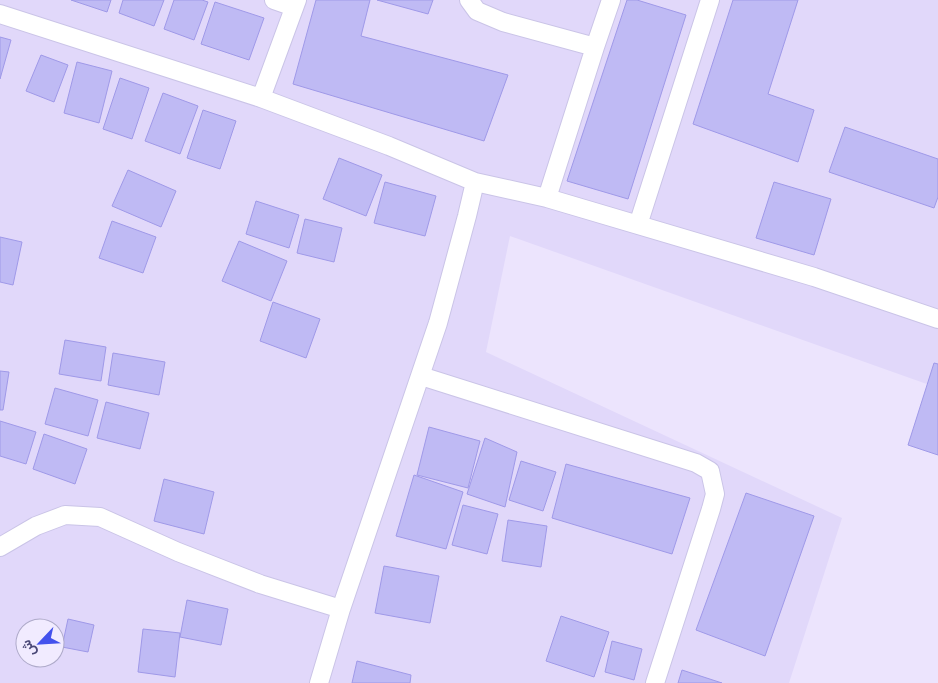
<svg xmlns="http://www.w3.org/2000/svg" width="938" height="683" viewBox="0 0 938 683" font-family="'Work Sans',Vazirmatn,sans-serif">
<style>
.residential{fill:#e1d8fa;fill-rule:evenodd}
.building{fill:#bfbaf4;stroke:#9f99e8}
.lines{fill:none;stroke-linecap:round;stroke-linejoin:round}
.street-casing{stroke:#cac4e7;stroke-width:20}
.street{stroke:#fff;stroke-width:18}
</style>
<rect width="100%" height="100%" fill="#ece4fd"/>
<path class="residential" d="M0,0H938V388L510,236L486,352L842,518L789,683H0ZM25,628H55V658H25Z"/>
<path class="building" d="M71,0H111L107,12Z
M123,0H164L154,26L119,13Z
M174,0H202L208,2L194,40L164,29Z
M316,0H370L361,36L508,75L484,141L293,84Z
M377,0H433L428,14Z
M627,0H637L686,15L628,199L567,181Z
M733,0H798L768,94L814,110L798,162L693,124Z
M215,2L264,18L249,60L201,44Z
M0,37L11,40L0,79Z
M41,55L68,65L54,102L26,91Z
M77,62L112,71L99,123L64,113Z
M120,78L149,88L132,139L103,129Z
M163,93L198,106L180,154L145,141Z
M203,110L236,121L220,169L187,158Z
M845,127L938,159V197L934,208L829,172Z
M339,158L382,175L366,216L323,199Z
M128,170L176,191L161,227L112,206Z
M385,182L436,196L425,236L374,223Z
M774,182L831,199L814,255L756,238Z
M256,201L299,215L289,248L246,234Z
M305,219L342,228L334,262L297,253Z
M112,221L156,237L143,273L99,258Z
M0,237L22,242L13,285L0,282Z
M239,241L287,261L271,301L222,281Z
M273,302L320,319L306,358L260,341Z
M65,340L106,347L101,381L59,374Z
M113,353L165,362L159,395L108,385Z
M934,363L938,364V455L908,445Z
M0,371L9,372L3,410H0Z
M55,388L98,400L88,436L45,424Z
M106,402L149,413L140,449L97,438Z
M0,421L36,432L26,464L0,456Z
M429,427L480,441L468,488L417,475Z
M44,434L87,449L75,484L33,469Z
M485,438L517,452L505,507L467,494Z
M521,461L556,472L543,511L509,500Z
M566,464L690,498L672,554L552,518Z
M414,475L463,492L446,549L396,536Z
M164,479L214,492L204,534L154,521Z
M746,493L814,516L765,656L696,630Z
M463,505L498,514L487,554L452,545Z
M508,520L547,526L541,567L502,561Z
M384,566L439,576L430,623L375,613Z
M187,600L228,609L221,645L180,637Z
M561,616L609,632L594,677L546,661Z
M68,619L94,625L88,652L62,647Z
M143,629L180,633L175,677L138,672Z
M612,641L642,649L634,680L605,672Z
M357,661L411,675L410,683H352Z
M682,670L722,683H678Z"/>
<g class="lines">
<g class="street-casing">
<path id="street" d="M274,0L294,7
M469,0L477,11L503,22L595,47
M0,14L261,98L389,146L475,182L467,216L438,323L341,609L319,683
M261,98L297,0
M475,182L547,198L814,277L938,319
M547,198L595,47L611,0
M638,225L710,0
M421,376L696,463L710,471L715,494L711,509L655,683
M0,547L36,526L65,515L100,517L178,552L260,584L341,609"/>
</g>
<use href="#street" class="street"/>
</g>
<g transform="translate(40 643) rotate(245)"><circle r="24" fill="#f1ebff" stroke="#aeaac9"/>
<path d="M0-4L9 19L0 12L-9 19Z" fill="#4351ed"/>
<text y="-8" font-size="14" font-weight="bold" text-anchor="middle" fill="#4a4877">ش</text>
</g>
</svg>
